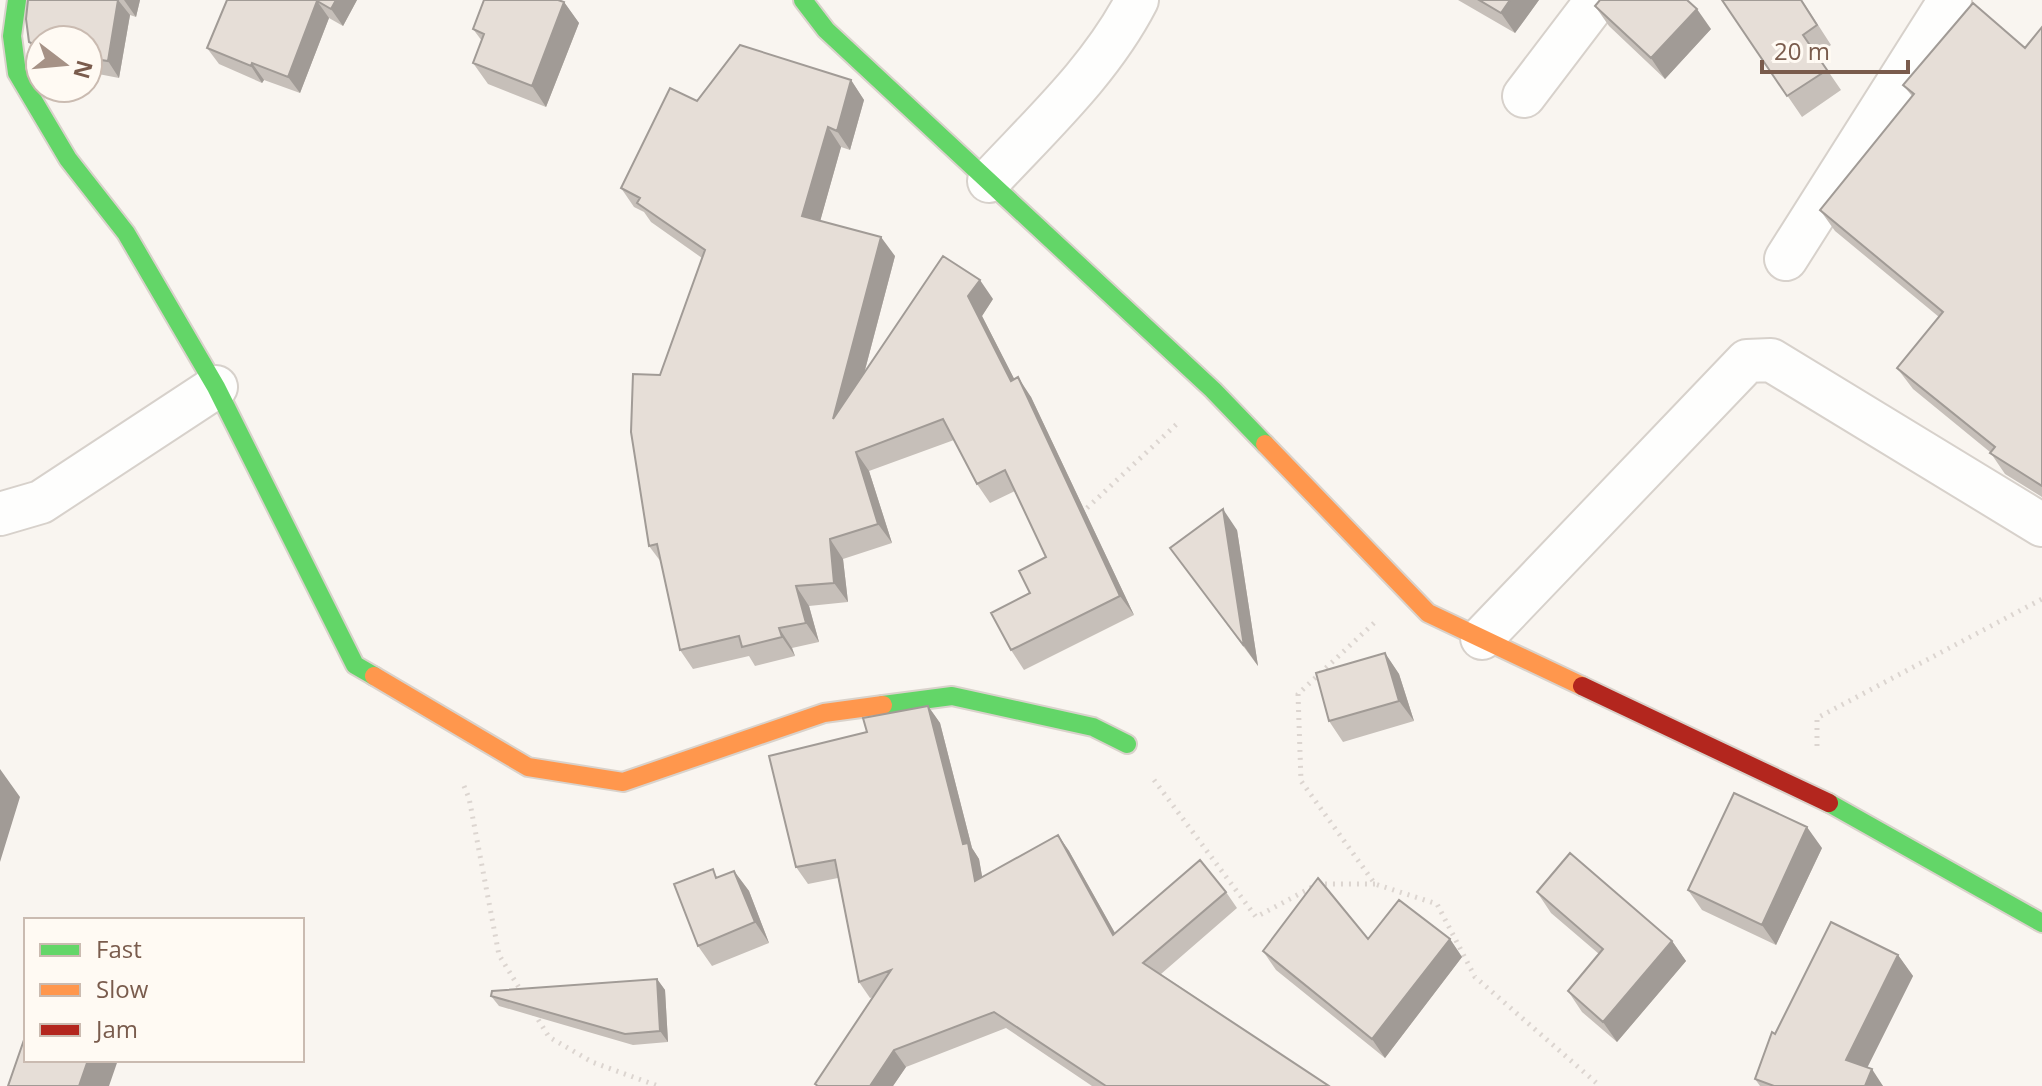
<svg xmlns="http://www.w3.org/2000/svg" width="2042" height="1086" viewBox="0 0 2042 1086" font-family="'Open Sans',sans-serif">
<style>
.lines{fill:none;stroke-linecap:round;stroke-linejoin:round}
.street-casing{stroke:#d7d1cb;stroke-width:46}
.fast-casing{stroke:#d9d2cb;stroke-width:22}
.slow-casing{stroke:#d9d2cb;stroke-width:22}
.jam-casing{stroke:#d9d2cb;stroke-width:22}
.path{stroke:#dcd5d0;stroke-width:5;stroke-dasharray:2 6;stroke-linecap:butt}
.street{stroke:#fefefd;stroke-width:42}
.fast{stroke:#63d668;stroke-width:18}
.slow{stroke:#ff974d;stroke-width:18}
.jam{stroke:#b3261e;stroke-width:18}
.wall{fill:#c6bfb9}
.shaded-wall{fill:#a19b96}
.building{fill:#e6ded7;stroke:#a19b96;stroke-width:2}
</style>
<rect width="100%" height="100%" fill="#f9f5f0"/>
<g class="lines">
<g class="street-casing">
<path id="street" d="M1524,96L1597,0
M989,181C1042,124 1101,70 1137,0
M1786,259L1950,0
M0,514L41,502L216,387
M1482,638L1747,361L1771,360L2042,525"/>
</g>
<g class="fast-casing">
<path id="fast" d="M17,0L12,36L17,73L68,159L126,233L216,387L355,665L374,676
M803,0L826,30L1213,390L1265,444
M883,705L952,696L1093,727L1127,744
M1829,803L2042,923"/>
</g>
<g class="slow-casing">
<path id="slow" d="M1265,444L1428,613L1582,686
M374,676L528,767L623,782L824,713L883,705"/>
</g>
<g class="jam-casing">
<path id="jam" d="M1582,686L1829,803"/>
</g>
<path class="path" d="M1087,508L1180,421
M1374,623L1298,694L1301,781L1375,884L1437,904L1475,977L1600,1086
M1817,746V718L2042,599
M1154,780L1256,917L1318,884H1375
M464,786L469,798L499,955L523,994
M534,1013L549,1037L592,1062L658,1086"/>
<use href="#street" class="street"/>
<use href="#fast" class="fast"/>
<use href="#slow" class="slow"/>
<use href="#jam" class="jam"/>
</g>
<path class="wall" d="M28,0H140L136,17L130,15L119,78L88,72V40H40V58L29,42Z
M227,0H357L343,26L329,18L300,93L264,80L262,83L219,64L207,48Z
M1458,0H1539L1515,33Z
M1722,0H1802L1831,45L1817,55L1841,90L1802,117Z
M564,2L579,23L546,107L488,84L473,63L482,41L473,29Z
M1595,6L1711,29L1665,79L1609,26Z
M2042,27V497L2005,474L1990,452L1913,389L1897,368L1939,317L1835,231L1820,210L1912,96L1903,85L2025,48Z
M851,80L864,100L850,150L841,147L820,221L895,256L864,374L993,299L982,316L1014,379L1031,397L1134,615L1024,670L1011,650L1030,593L1046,557L1015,491L990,503L977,484L954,440L869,471L892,543L843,559L848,602L809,606L819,642L792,648L795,656L755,666L749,656L693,669L680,650L661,562L649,546L660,375L702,258L651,222L644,212L634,207L621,188L697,101Z
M1237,530L1258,666L1170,548Z
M1385,653L1399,674L1414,721L1343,742L1329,721Z
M928,706L940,723L972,848L979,859L982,877L1058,835L1069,851L1115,933L1226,892L1237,908L1161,974L1329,1086H1092L1006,1028L906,1067L893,1086H817L815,1084L873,997L870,998L859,982L838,878L808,884L796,867L867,732Z
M1822,848L1776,945L1702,910L1688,890Z
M734,871L749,891L769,943L712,966L698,946L719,877Z
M1537,892L1672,941L1686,961L1617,1042L1582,1012L1568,991L1599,954L1551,913Z
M1368,939H1450L1462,957L1385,1058L1276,970L1263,951Z
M1898,955L1913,976L1867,1068L1883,1086H1760L1755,1079L1775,1034Z
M657,979L665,990L668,1042L633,1045L499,1006L491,996Z"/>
<path class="shaded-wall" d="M118,0L130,15L119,78L108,61Z
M124,0H140L136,17Z
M336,0H357L343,26L331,9Z
M1510,0H1539L1515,33L1501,13Z
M317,1L329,18L300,93L288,77Z
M564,2L579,23L546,107L532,86Z
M1697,9L1711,29L1665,79L1651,58Z
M252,63L264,80L262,83L251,66Z
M851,80L864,100L850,150L837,131Z
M828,127L841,147L816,236L802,216Z
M881,237L895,256L847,438L833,419Z
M980,280L993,299L982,316L1025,400L1011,381L968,296Z
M1018,377L1031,397L1134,615L1120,596Z
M856,452L869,471L892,543L878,524Z
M1223,509L1237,530L1258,666L1244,646Z
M830,539L843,559L848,602L834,583Z
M796,586L809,606L819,642L806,623Z
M779,628L792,648L795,656L782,637Z
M1385,653L1399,674L1414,721L1399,701Z
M928,706L940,723L972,848L979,859L986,898L975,881L963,844Z
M0,769L20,797L0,862Z
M1807,827L1822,848L1776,945L1762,925Z
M1058,835L1069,851L1125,951L1113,935Z
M734,871L749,891L769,943L755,922Z
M1450,939L1462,957L1385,1058L1372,1039Z
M1672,941L1686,961L1617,1042L1603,1022Z
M1898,955L1913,976L1861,1080L1846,1060Z
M657,979L665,990L668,1042L660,1031Z
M894,1050L906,1067L893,1086H870Z
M88,1060H118L109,1086H79Z
M1872,1069L1883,1086H1865Z"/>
<path class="building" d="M28,0H118L108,61L88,58V40H40V47L29,42L26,19Z
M227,0H336L331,9L317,1L288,77L252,63L251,66L207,48Z
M484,0H558L564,2L532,86L473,63L484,34L473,29Z
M1479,0H1510L1501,13Z
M1600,0H1687L1697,9L1651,58L1595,6Z
M1722,0H1801L1817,25L1803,35L1827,70L1787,96Z
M1973,3L2025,48L2042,27V486L1990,453L1995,447L1897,368L1943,312L1820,210L1914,94L1903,85Z
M740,45L851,80L837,131L828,127L802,216L881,237L833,419L943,256L980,280L968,296L1011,381L1018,377L1120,596L1011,650L991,613L1030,593L1019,571L1046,557L1005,470L977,484L943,419L856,452L878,524L830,539L834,583L796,586L806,623L779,628L782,637L742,647L739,636L680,650L657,544L649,546L631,432L633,374L660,375L705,250L637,203L640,198L621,188L670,88L697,101Z
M1223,509L1244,646L1170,548Z
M1385,653L1399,701L1329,721L1316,673Z
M928,706L963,844L968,843L975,881L1058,835L1113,935L1200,860L1226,892L1143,963L1329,1086H1106L994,1012L894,1050L870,1086H818L815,1084L891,970L859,982L835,860L796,867L769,756L867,732L863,718Z
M1734,793L1807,827L1762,925L1688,890Z
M1570,853L1672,941L1603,1022L1568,991L1603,949L1537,892Z
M713,869L716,878L734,871L755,922L698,946L674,884Z
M1318,878L1368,939L1399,900L1450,939L1372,1039L1263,951Z
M1831,922L1898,955L1846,1060L1872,1069L1865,1086H1774L1755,1079L1772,1032L1775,1034Z
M657,979L660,1031L625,1034L491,996L492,991Z
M26,1034V1060H88L79,1086H8Z"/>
<rect x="24" y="918" width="280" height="144" fill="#fffaf3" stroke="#cabbb1" stroke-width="2"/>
<rect x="40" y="944" width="40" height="12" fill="#63d668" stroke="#cabbb1" stroke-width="2"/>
<text x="96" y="958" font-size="24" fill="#7a5c4d">Fast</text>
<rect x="40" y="984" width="40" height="12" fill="#ff974d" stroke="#cabbb1" stroke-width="2"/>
<text x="96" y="998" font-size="24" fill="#7a5c4d">Slow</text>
<rect x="40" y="1024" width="40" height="12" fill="#b3261e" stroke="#cabbb1" stroke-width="2"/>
<text x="96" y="1038" font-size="24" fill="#7a5c4d">Jam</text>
<g transform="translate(64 64) rotate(106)"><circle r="38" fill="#fffaf3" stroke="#cabbb1" stroke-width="2"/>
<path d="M0-6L14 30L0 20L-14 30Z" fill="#a69286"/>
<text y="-12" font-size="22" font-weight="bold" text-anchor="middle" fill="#7a5c4d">N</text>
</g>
<path d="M1762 60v12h146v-12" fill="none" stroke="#7a5c4d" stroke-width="4"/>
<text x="1774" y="60" font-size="24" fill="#7a5c4d" stroke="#fffaf3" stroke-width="6" paint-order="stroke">20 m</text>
</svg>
